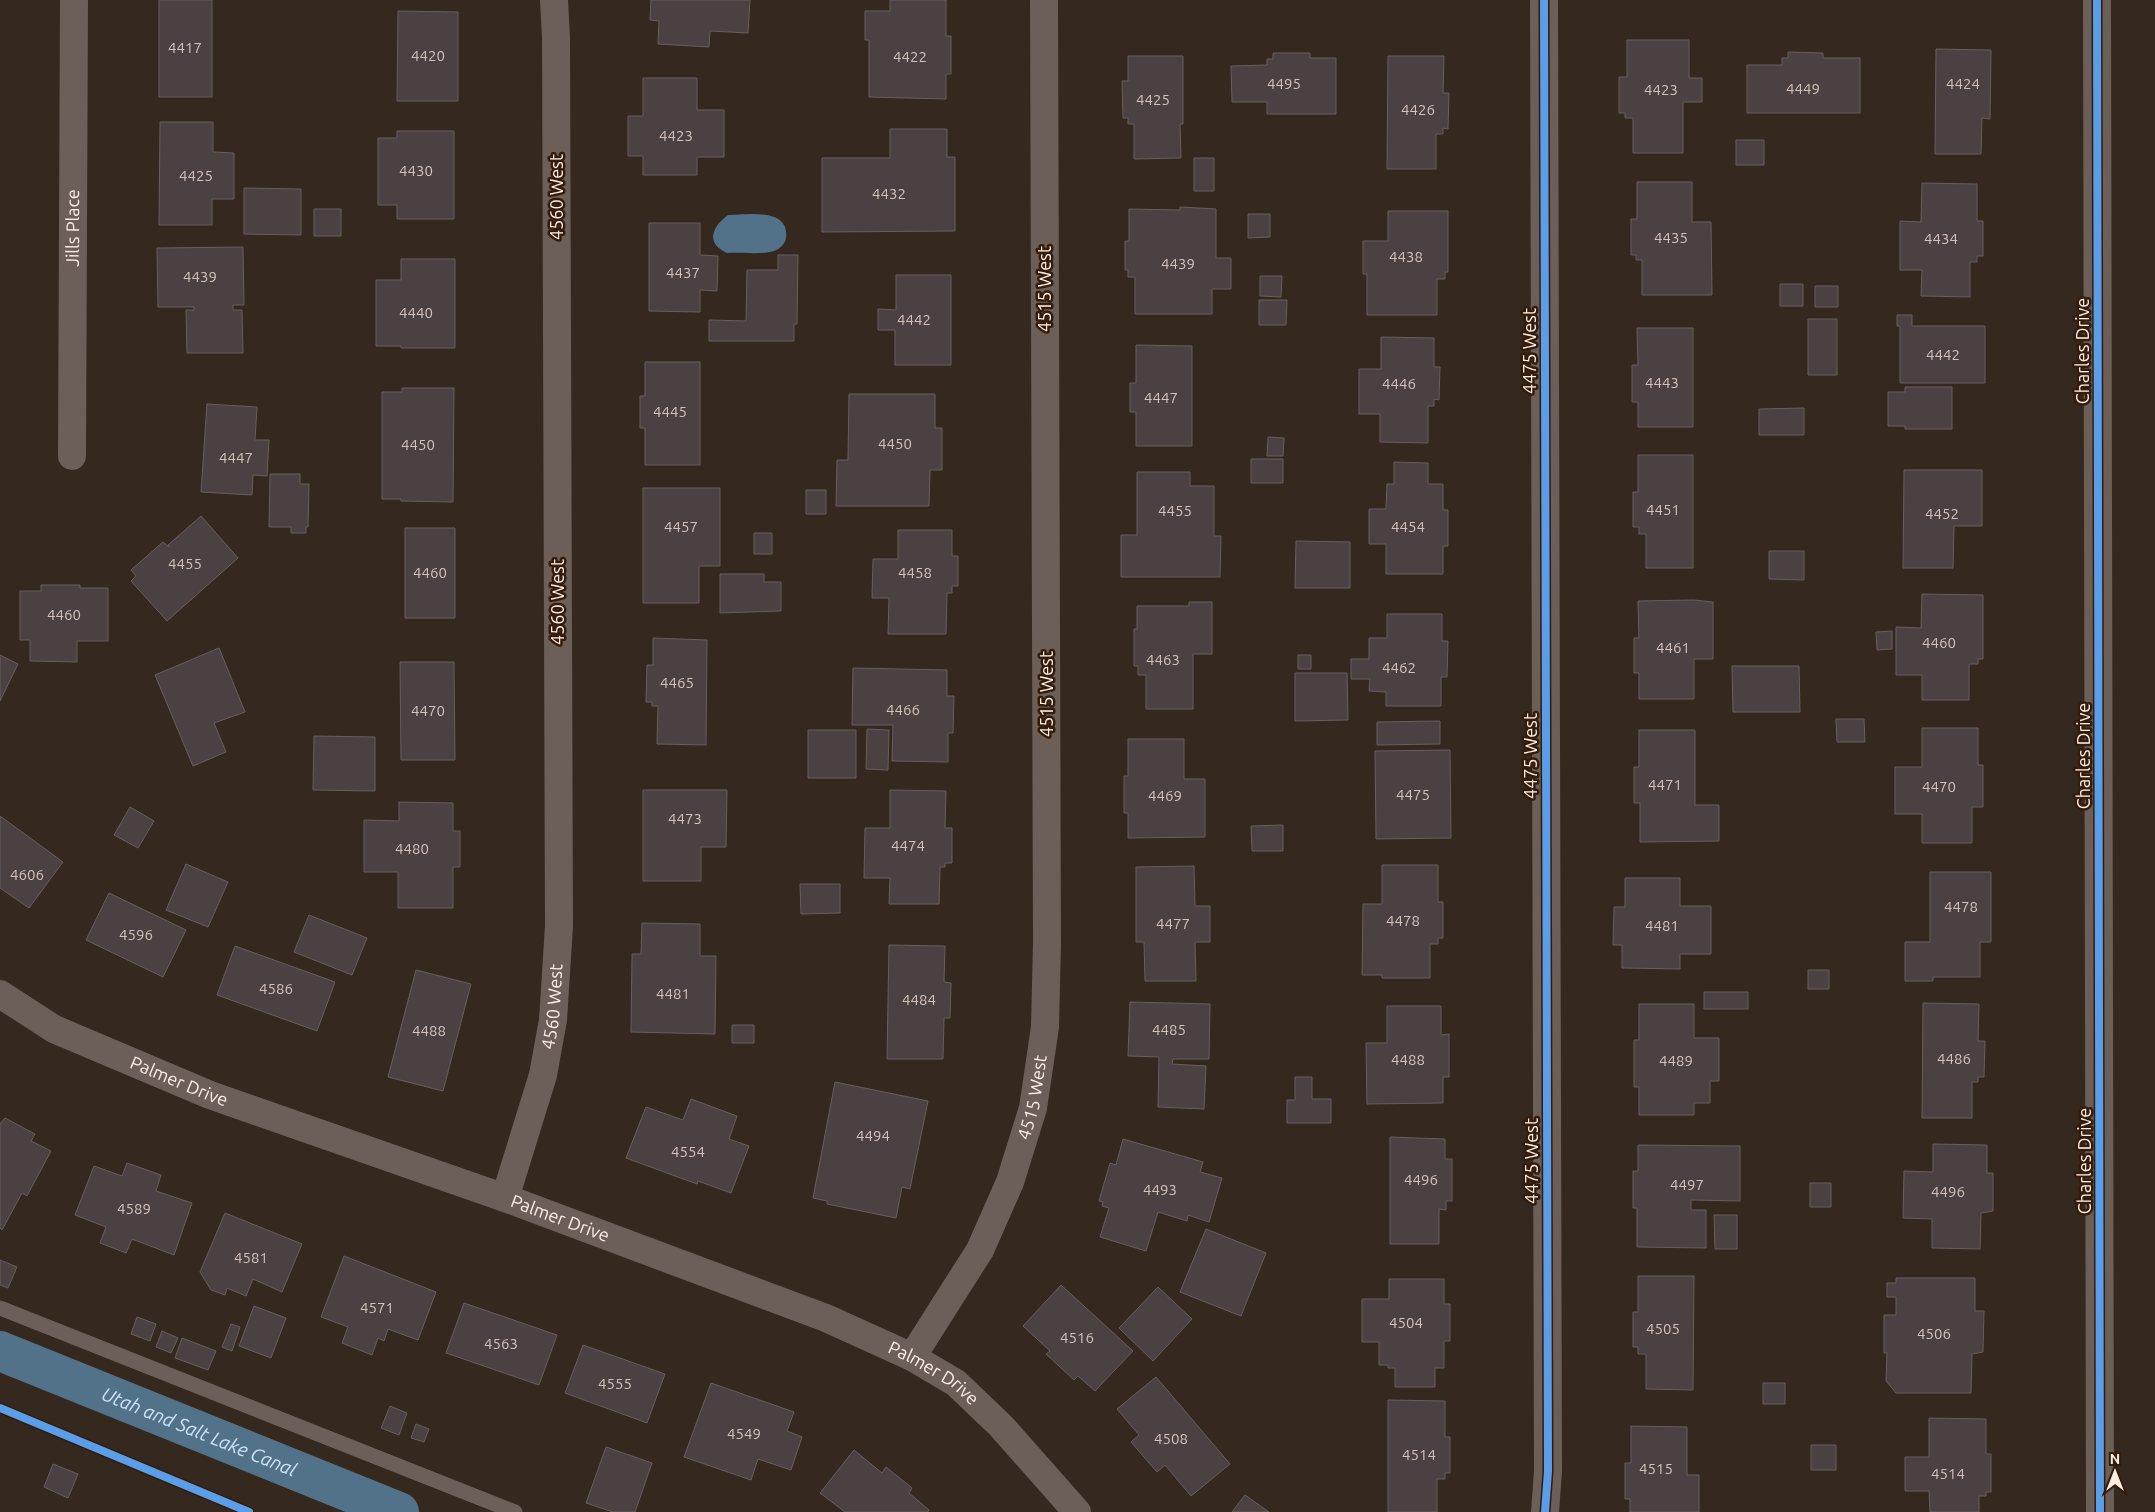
<svg xmlns="http://www.w3.org/2000/svg" width="2155" height="1512" viewBox="0 0 2155 1512" font-family="Ubuntu,sans-serif">
<style>
.water{fill:#52728a}
.lines{fill:none;stroke-linecap:round;stroke-linejoin:round}
.canal{stroke:#52728a;stroke-width:40}
.building{fill:#4c4142;stroke:#695e5e}
.lane{stroke:#6b5f58;stroke-width:15}
.street{stroke:#6b5f58;stroke-width:28}
.cycleway-casing{stroke:#341c0c;stroke-width:11}
.cycleway{stroke:#5a9eea;stroke-width:8}
.labels{text-anchor:middle;stroke-width:5;stroke-linejoin:round;paint-order:stroke}
.number-label{font-size:15px;fill:#d2c2bb}
.street-label{font-size:18px;fill:#feede3;stroke:#341c0c}
.water-label{font-size:19px;font-style:italic;fill:#cce3f7;stroke:#341c0c}
</style>
<rect width="100%" height="100%" fill="#35281f"/>
<path class="water" d="M728,215C747,215 790,207 786,238C785,244 780,249 774,251C761,255 741,252 727,253C705,243 712,227 728,215Z"/>
<g class="lines">
<path class="canal" id="s1" d="M0,1351L399,1512"/>
</g>
<path class="building" d="M159,0H212V97H159Z
M651,0H750L748,33L710,31L709,47L658,44L659,21L650,20Z
M890,0H946V36H951V74H946V99L869,97V40H865V11H890Z
M398,11L458,12V101H397Z
M1627,40H1689V78H1702V102H1683V153H1633V118H1625V113H1619V77H1627Z
M1936,49L1991,50L1990,119L1982,118L1981,154H1935Z
M1788,52L1823,53V58H1860V113H1747V65H1782V58H1788Z
M1273,53H1310V58H1336V114H1267V102H1232L1231,66L1267,65V59H1273Z
M1128,56H1183V124H1180L1181,158L1134,159V124H1128V118H1123L1122,81H1128Z
M1388,56H1444L1443,93H1449L1448,129L1443,128V134H1436V169H1387Z
M643,78H697V110H724V157H697V175H643V156H628V116H643Z
M160,122H213V152L234,153V199H212V225H159Z
M890,129H947V157H955V231L822,232V158H890Z
M397,131H454V219H397V205H378V138H397Z
M1736,140H1764V165H1736Z
M1194,158H1214V191H1194Z
M1637,182H1692V222H1711L1712,295H1642V260H1636V255H1631V219H1637Z
M1922,183L1977,184V221H1983V256H1977V262H1970V297L1921,296L1922,270H1900V221L1921,222Z
M244,188L301,189V235L244,234Z
M1180,207L1216,209V258H1231V289H1212V314H1135V277H1128V270H1125V241H1129V209L1180,210Z
M314,209H341V236H314Z
M1388,211H1448V272H1445V279H1437V315H1367V274H1363V241H1388Z
M1248,214H1270V237L1248,238Z
M649,223H700V255L718,256L717,291L700,290V312L649,311Z
M243,247L244,305H233V310H242L243,353H187L186,310H194V307H158L157,248Z
M778,255H798L797,324H794V341H709V320L746,321L747,270H778Z
M401,259H455V348H401V346H376V280H401Z
M896,275H951V365H895V330H878V309L896,310Z
M1260,276H1282L1281,297L1260,296Z
M1780,284H1803V306H1780Z
M1815,286H1838V307H1815Z
M1259,300H1287L1286,325H1259Z
M1897,315H1912V326H1985V383H1900V326H1897Z
M1808,319H1837V375H1808Z
M1637,328H1693V427H1638V402H1632V365H1638Z
M1381,337L1434,338V367H1440L1439,400L1434,399V406H1428V443L1380,442V414H1359V369H1381Z
M1136,345L1192,346V446H1136V412H1130V383H1136Z
M645,362H700V465H645V428H640V396H645Z
M1905,387H1952V429H1905V426H1888V392H1905Z
M402,388H454L453,502L401,501V499H382V392H402Z
M849,394H935V428H942V470H930L929,506H836L837,460H848Z
M207,404L257,407L255,440H269L267,476L253,475L252,495L201,492Z
M1804,408V435H1759V409Z
M1268,437L1284,438L1283,456H1267Z
M1638,455H1693V568H1646V534H1639V527H1633V492H1638Z
M1251,459H1283V483H1251Z
M1394,462L1428,463V484H1443V510H1448V546H1443V574H1386V544H1369V509H1386L1387,484H1394Z
M1904,470H1982V526H1954L1953,568H1903Z
M1137,472H1190V486H1214V536H1221L1220,577H1121V535H1137Z
M270,474H300V484H309L308,527H306V533H291V527H269Z
M643,488H720V566H699V603H643Z
M806,490H826V514H806Z
M201,516L238,558L167,621L131,581L136,576L131,570L163,542L169,547L168,545Z
M405,528H455V618H405Z
M898,530H952V556H958V586H952V593H947L946,634H888L889,598H872L873,559H898Z
M754,533H772V554H754Z
M1296,541L1350,542V588H1295Z
M1769,551H1804V580L1769,579Z
M720,574H764V582H781V611L720,613Z
M41,585H80V588H108V641H77V662L30,661V640H20V591H41Z
M1922,594L1983,595V659H1978V664H1969V700H1922V675H1896V627L1921,628Z
M1694,600L1713,602V659H1694V699H1639V673H1634V638H1639L1638,601Z
M1189,602H1212V654H1193V709H1146V675H1138V666H1134V629H1137V606H1189Z
M1387,614H1442V641H1448L1447,677H1441V706H1386V692L1369,691L1370,679H1351V659H1369V638H1387Z
M1892,631V649L1877,650L1876,632Z
M653,638L707,640L706,745L657,744L658,706H652V702H646L647,665H653Z
M219,648L245,712L214,723L226,752L193,766L155,675Z
M0,655L18,664L0,701Z
M1298,655H1311V669H1298Z
M400,662H454L455,760H401Z
M1732,666H1799L1800,712H1733Z
M853,668L947,670V696H954L953,733H948V762L892,761L893,725H852Z
M1295,673H1347L1348,720L1295,721Z
M1836,719H1864L1865,742H1837Z
M1440,721V744L1377,745V722Z
M1922,728H1978V765H1983V807H1972V843H1922V814H1895V767H1922Z
M867,729L889,730L888,770L866,769Z
M808,730H856V778H808Z
M1639,730H1695V805H1719V841L1640,842V803H1634V767H1639Z
M314,736L375,737V791L313,790Z
M1128,739H1184V779H1205V837L1128,838V813H1124V776H1128Z
M1450,750L1451,838L1376,839L1375,751Z
M643,790H727L726,847H701V881H643Z
M890,790L946,791L945,828H952V863H945V867H940L939,904H889L890,878H864L865,828H890Z
M399,802L453,803V831H460V867H453V908H398V872H364V820L399,821Z
M130,807L154,821L138,848L114,835Z
M0,816L63,862L29,908L0,888Z
M1283,825V851H1252L1251,826Z
M186,864L228,882L208,927L166,910Z
M1382,865H1438V902H1443V938H1438V944H1430V978H1382V975H1362L1363,904H1382Z
M1194,866L1195,906H1210V942H1195L1196,981H1145L1144,942H1136V867Z
M1930,872H1991V942H1980V977H1933V981H1905V942H1930Z
M1625,878H1680V906H1711V954H1680V969L1622,968V945H1613L1614,907H1625Z
M800,884H840V913L801,914Z
M109,893L186,930L163,977L86,940Z
M309,915L367,938L352,975L294,952Z
M642,923L700,924V956H716L715,1034L631,1032L632,954H641Z
M889,945L945,946L944,982L951,983L950,1018H944L943,1059H887Z
M235,946L335,982L317,1031L217,995Z
M416,970L471,984L443,1091L388,1077Z
M1808,970H1829V989H1808Z
M1704,992H1748V1009H1704Z
M1130,1002L1210,1004L1209,1059H1173L1172,1064L1206,1066L1204,1109L1158,1107L1159,1057L1128,1056Z
M1923,1003L1979,1004L1978,1041H1985L1984,1077H1978V1082H1972V1118H1922Z
M1639,1004H1694V1038H1719V1081H1710V1103H1694V1115H1639V1087H1634V1040H1639Z
M1387,1006H1441V1035L1449,1034V1077H1443V1103L1367,1104L1366,1043H1387Z
M732,1025H754V1043H732Z
M1295,1077H1312V1099H1331V1123H1287V1100H1295Z
M835,1082L928,1101L910,1189L902,1187L896,1218L827,1204V1201L813,1198Z
M691,1099L737,1116L729,1139L749,1146L731,1193L698,1181L697,1184L626,1158L646,1107L683,1120Z
M5,1118L35,1134L31,1141L51,1151L27,1196L22,1193L2,1230L0,1228V1124Z
M1390,1137L1445,1139V1159H1452V1201H1446V1210L1439,1209V1244H1390Z
M1123,1139L1203,1162L1200,1172L1222,1178L1209,1222L1188,1215L1187,1221L1158,1212L1146,1251L1100,1237L1109,1208L1102,1206L1103,1202L1099,1201L1110,1163L1116,1165Z
M1933,1144L1987,1145V1173H1993V1211L1981,1213L1980,1249L1932,1248V1219L1903,1218L1904,1171L1933,1172Z
M1638,1145L1740,1146V1201L1691,1200V1210H1706V1248L1637,1247V1208H1633V1171H1638Z
M127,1163L161,1175L156,1191L192,1203L174,1255L132,1239L126,1253L100,1243L106,1227L75,1215L94,1166L122,1176Z
M1810,1183H1831V1207H1810Z
M225,1213L302,1244L282,1292L253,1279L246,1296L227,1288L225,1295L211,1290L200,1272Z
M1714,1215H1737V1249H1715Z
M1206,1229L1266,1253L1241,1316L1180,1292Z
M344,1256L436,1292L418,1340L388,1329L384,1341L378,1338L372,1355L342,1343L348,1327L321,1317Z
M0,1260L17,1267L8,1288L0,1285Z
M1638,1276H1694L1693,1390L1646,1389V1354H1638V1347H1633V1312H1638Z
M1896,1278H1975V1311H1984L1983,1352L1972,1354L1971,1393H1896L1886,1381L1887,1353H1884V1315H1896V1297H1887V1283H1896Z
M1389,1279H1444V1304H1450V1341H1444V1368H1435V1387H1395V1368H1388V1365H1379V1342H1362V1299H1389Z
M1061,1285L1133,1351L1095,1391L1078,1376L1074,1380L1046,1354L1050,1351L1023,1326Z
M1158,1287L1192,1319L1153,1361L1119,1328Z
M464,1303L557,1335L539,1385L446,1353Z
M254,1306L286,1318L271,1358L239,1346Z
M137,1317L156,1324L150,1341L131,1334Z
M231,1324L240,1327L232,1351L222,1347Z
M162,1331L178,1338L171,1353L156,1347Z
M182,1338L216,1351L208,1370L175,1358Z
M583,1345L665,1374L647,1423L565,1393Z
M1156,1377L1230,1464L1191,1496L1165,1465L1157,1472L1131,1442L1139,1435L1117,1409Z
M711,1383L794,1412L787,1431L802,1437L791,1470L758,1459L751,1480L684,1457Z
M1763,1383H1785V1404H1763Z
M1388,1400L1445,1401V1437H1450V1473H1445V1479H1437V1512H1388Z
M390,1406L407,1413L399,1435L381,1428Z
M1929,1418L1986,1419V1454H1991V1492H1986V1496H1979V1512H1930L1929,1491H1905V1457H1929Z
M416,1424L429,1429L424,1442L411,1438Z
M1631,1426L1687,1427V1475H1699V1512H1630V1499H1625V1463H1631Z
M1811,1445H1836V1470H1811Z
M606,1447L652,1463L635,1512H613L586,1503Z
M854,1450L882,1473L886,1467L912,1488L909,1493L929,1510L928,1512H845L820,1493Z
M53,1464L78,1474L68,1498L44,1487Z
M1245,1495L1269,1512H1232Z"/>
<g class="lines">
<path class="lane" d="M0,1308L515,1512"/>
<g class="street">
<path d="M1544,0L1548,1471L1545,1512"/>
<path d="M2097,0L2100,1512"/>
<path id="s2" d="M72,456L74,0"/>
<path id="s3" d="M0,994L54,1029L210,1095L505,1198L826,1318L912,1357L956,1383L1001,1426L1077,1512"/>
<path id="s4" d="M505,1198L543,1075L553,1020L559,926L556,37L554,0"/>
<path id="s5" d="M912,1357L980,1250L1010,1182L1033,1108L1045,1027L1047,943L1044,0"/>
</g>
<g class="cycleway-casing">
<path id="cycleway" d="M1544,0L1548,1471L1545,1512
M2097,0L2100,1512
M0,1408L249,1512"/>
</g>
<use href="#cycleway" class="cycleway"/>
</g>
<g class="labels">
<g class="number-label">
<text x="185" y="53">4417</text>
<text x="428" y="61">4420</text>
<text x="910" y="62">4422</text>
<text x="1284" y="89">4495</text>
<text x="1963" y="89">4424</text>
<text x="1803" y="94">4449</text>
<text x="1661" y="95">4423</text>
<text x="1153" y="105">4425</text>
<text x="1418" y="115">4426</text>
<text x="676" y="141">4423</text>
<text x="416" y="176">4430</text>
<text x="196" y="181">4425</text>
<text x="889" y="199">4432</text>
<text x="1671" y="243">4435</text>
<text x="1941" y="244">4434</text>
<text x="1406" y="262">4438</text>
<text x="1178" y="269">4439</text>
<text x="683" y="278">4437</text>
<text x="200" y="282">4439</text>
<text x="416" y="318">4440</text>
<text x="914" y="325">4442</text>
<text x="1943" y="360">4442</text>
<text x="1662" y="388">4443</text>
<text x="1399" y="389">4446</text>
<text x="1161" y="403">4447</text>
<text x="670" y="417">4445</text>
<text x="895" y="449">4450</text>
<text x="418" y="450">4450</text>
<text x="236" y="463">4447</text>
<text x="1663" y="515">4451</text>
<text x="1175" y="516">4455</text>
<text x="1942" y="519">4452</text>
<text x="681" y="532">4457</text>
<text x="1408" y="532">4454</text>
<text x="185" y="569">4455</text>
<text x="430" y="578">4460</text>
<text x="915" y="578">4458</text>
<text x="64" y="620">4460</text>
<text x="1939" y="648">4460</text>
<text x="1673" y="653">4461</text>
<text x="1163" y="665">4463</text>
<text x="1399" y="673">4462</text>
<text x="677" y="688">4465</text>
<text x="903" y="715">4466</text>
<text x="428" y="716">4470</text>
<text x="1665" y="790">4471</text>
<text x="1939" y="792">4470</text>
<text x="1413" y="800">4475</text>
<text x="1165" y="801">4469</text>
<text x="685" y="824">4473</text>
<text x="908" y="851">4474</text>
<text x="412" y="854">4480</text>
<text x="27" y="880">4606</text>
<text x="1961" y="912">4478</text>
<text x="1403" y="926">4478</text>
<text x="1173" y="929">4477</text>
<text x="1662" y="931">4481</text>
<text x="136" y="940">4596</text>
<text x="276" y="994">4586</text>
<text x="673" y="999">4481</text>
<text x="919" y="1005">4484</text>
<text x="1169" y="1035">4485</text>
<text x="429" y="1036">4488</text>
<text x="1954" y="1064">4486</text>
<text x="1408" y="1065">4488</text>
<text x="1676" y="1066">4489</text>
<text x="873" y="1141">4494</text>
<text x="688" y="1157">4554</text>
<text x="1421" y="1185">4496</text>
<text x="1687" y="1190">4497</text>
<text x="1160" y="1195">4493</text>
<text x="1948" y="1197">4496</text>
<text x="134" y="1214">4589</text>
<text x="251" y="1263">4581</text>
<text x="377" y="1313">4571</text>
<text x="1406" y="1328">4504</text>
<text x="1663" y="1334">4505</text>
<text x="1934" y="1339">4506</text>
<text x="1077" y="1343">4516</text>
<text x="501" y="1349">4563</text>
<text x="615" y="1389">4555</text>
<text x="744" y="1439">4549</text>
<text x="1171" y="1444">4508</text>
<text x="1419" y="1460">4514</text>
<text x="1656" y="1474">4515</text>
<text x="1948" y="1479">4514</text>
</g>
<g class="street-label">
<text transform="translate(557 197) rotate(-90)" y="6">4560 West</text>
<text dy="6" stroke="none"><textPath href="#s2" startOffset="228">Jills Place</textPath></text>
<text transform="translate(1045 289) rotate(-90)" y="6">4515 West</text>
<text transform="translate(1530 351) rotate(-90)" y="6">4475 West</text>
<text transform="translate(2083 351) rotate(-90)" y="6">Charles Drive</text>
<text transform="translate(558 602) rotate(-90)" y="6">4560 West</text>
<text transform="translate(1047 694) rotate(-90)" y="6">4515 West</text>
<text transform="translate(1531 756) rotate(-90)" y="6">4475 West</text>
<text transform="translate(2084 756) rotate(-90)" y="6">Charles Drive</text>
<text dy="6" stroke="none"><textPath href="#s4" startOffset="198">4560 West</textPath></text>
<text dy="6" stroke="none"><textPath href="#s3" startOffset="200">Palmer Drive</textPath></text>
<text dy="6" stroke="none"><textPath href="#s5" startOffset="289">4515 West</textPath></text>
<text transform="translate(1532 1161) rotate(-90)" y="6">4475 West</text>
<text transform="translate(2085 1161) rotate(-90)" y="6">Charles Drive</text>
<text dy="6" stroke="none"><textPath href="#s3" startOffset="605">Palmer Drive</textPath></text>
<text dy="6" stroke="none"><textPath href="#s3" startOffset="1010">Palmer Drive</textPath></text>
</g>
<g class="water-label">
<text dy="7" stroke="none"><textPath href="#s1" startOffset="215">Utah and Salt Lake Canal</textPath></text>
</g>
</g>
<g transform="translate(2115 1472)" stroke="#341c0c" stroke-width="4" paint-order="stroke">
<path d="M0-4L9 19L0 12L-9 19Z" fill="#feede3"/>
<text y="-8" font-size="14" font-weight="bold" text-anchor="middle" fill="#feede3">N</text>
</g>
</svg>
